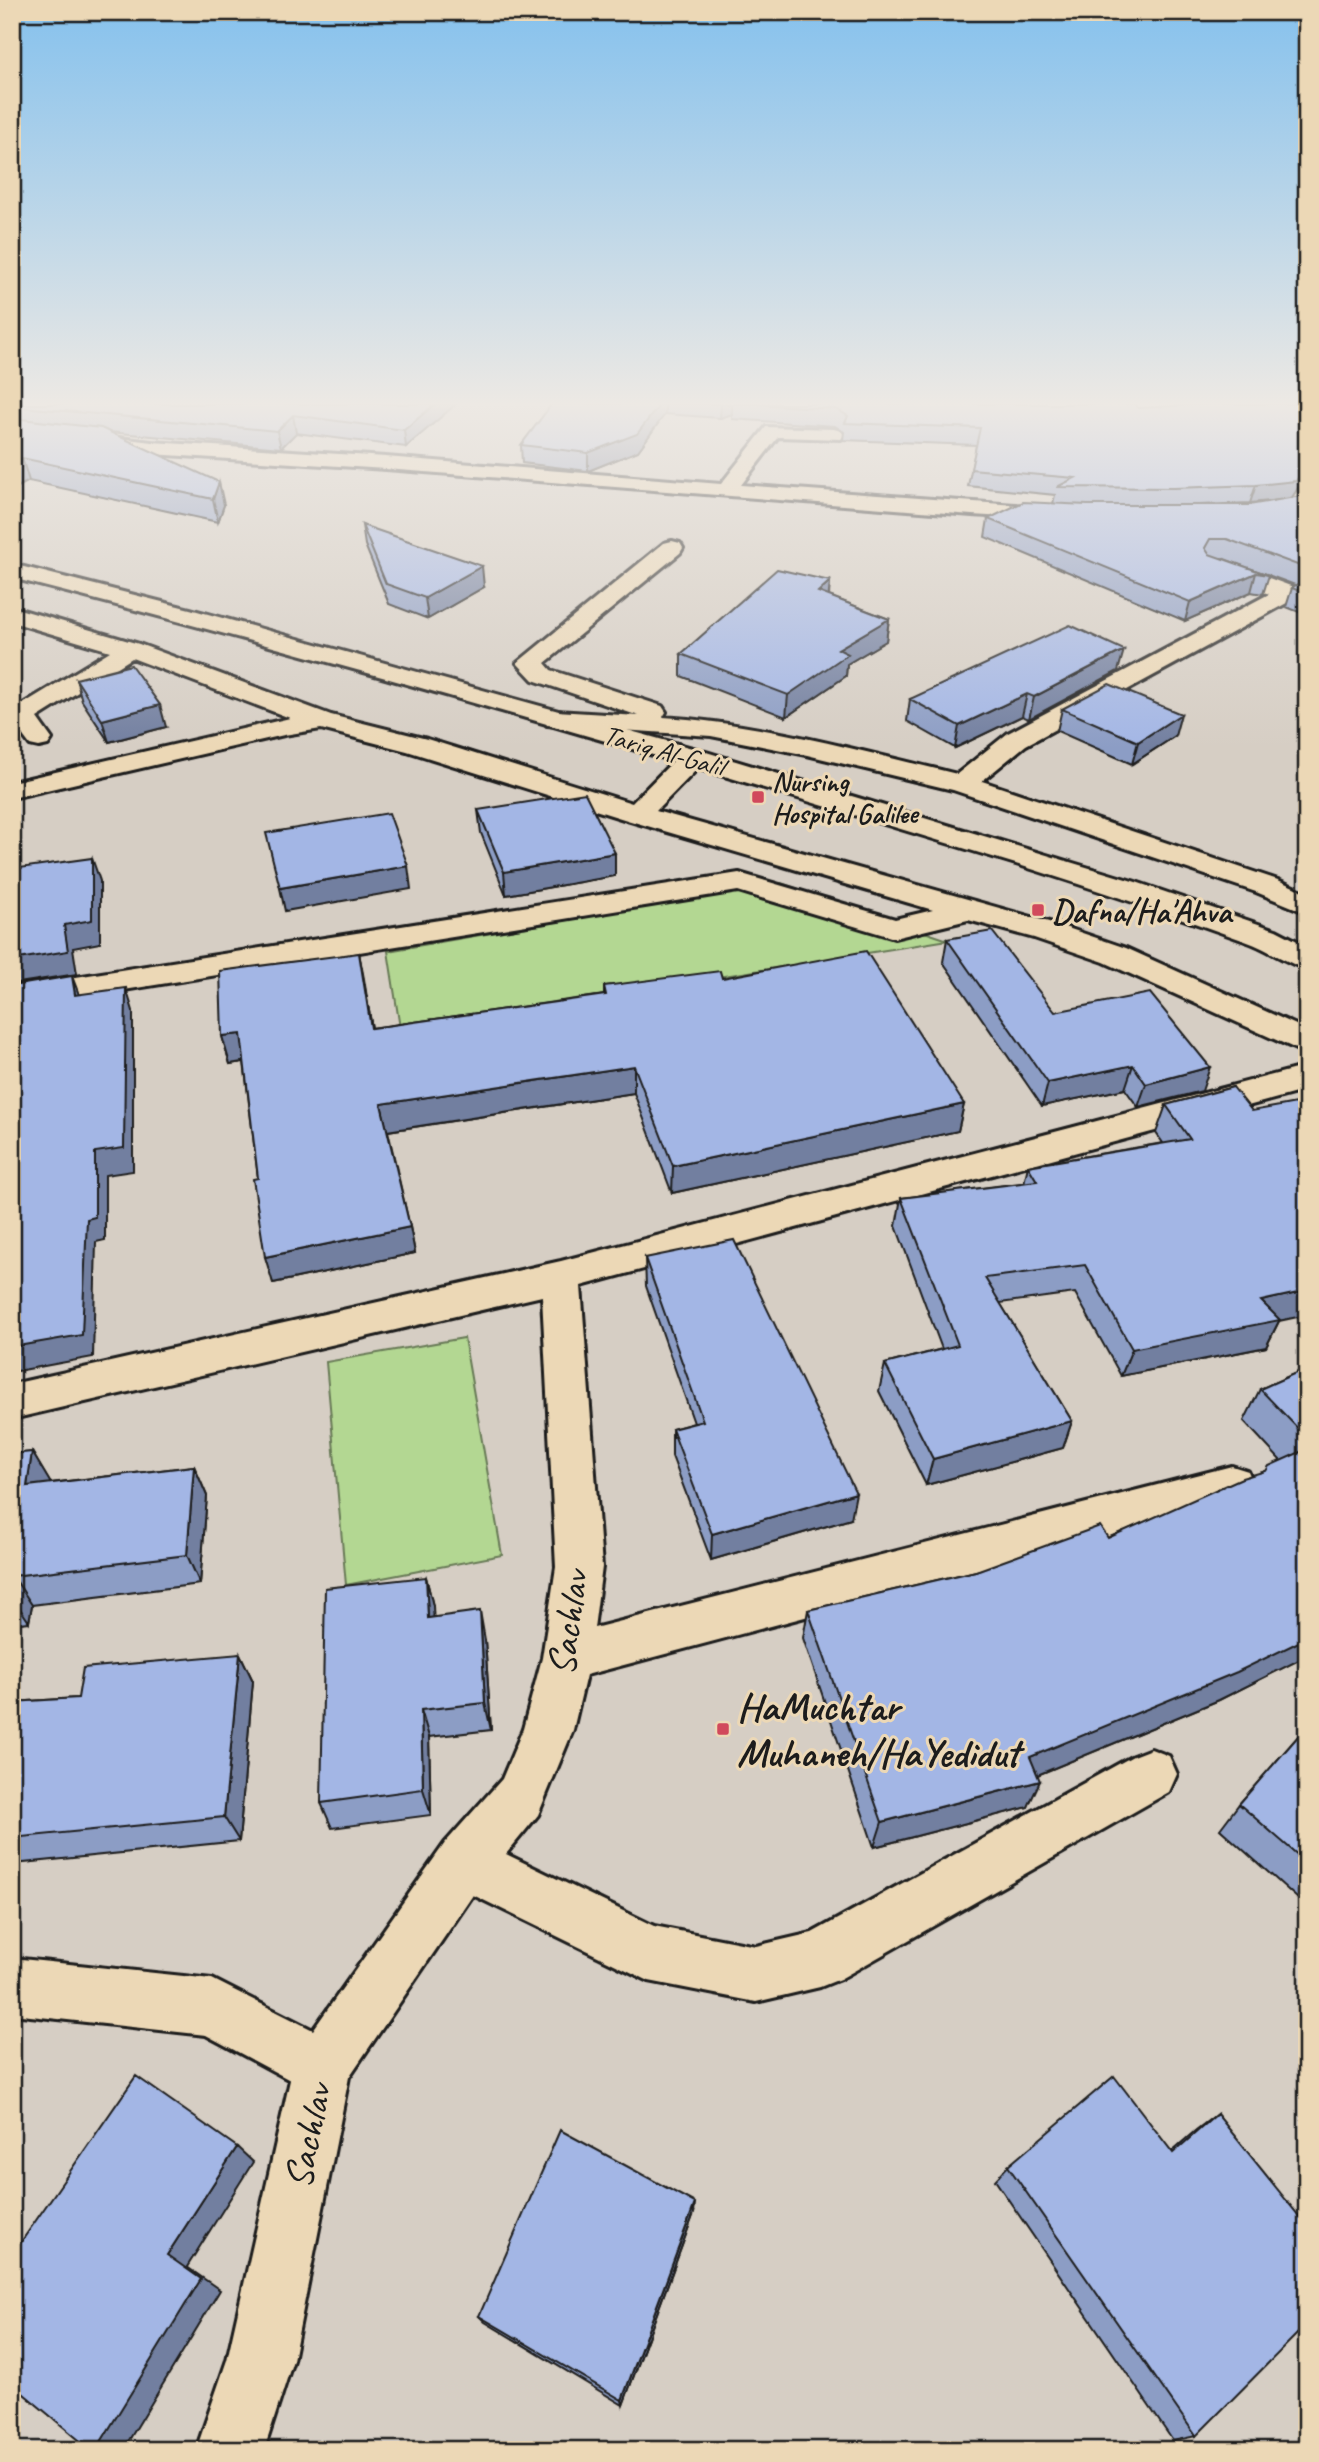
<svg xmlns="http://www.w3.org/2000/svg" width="1319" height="2462" viewBox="0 0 1319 2462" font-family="Caveat,sans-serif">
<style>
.green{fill:#b3d792;stroke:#687a57;stroke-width:2}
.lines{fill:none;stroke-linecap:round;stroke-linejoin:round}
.minor-casing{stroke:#1c1c1c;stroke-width:6}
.major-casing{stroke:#1c1c1c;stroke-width:6}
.minor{fill:#ecd8b6;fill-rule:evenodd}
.major{fill:#ecd8b6;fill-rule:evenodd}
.wall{fill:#8c9dc5;stroke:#1c1c1c;stroke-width:2;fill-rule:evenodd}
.shaded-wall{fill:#727fa0;stroke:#1c1c1c;stroke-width:2}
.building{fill:#a3b6e5;stroke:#1c1c1c;stroke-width:2}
.poi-dot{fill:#d1495b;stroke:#ecd8b6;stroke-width:2.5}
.labels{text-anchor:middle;stroke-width:6;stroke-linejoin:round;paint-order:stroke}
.far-street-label{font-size:28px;fill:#1c1c1c;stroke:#ecd8b6}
.far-poi-label{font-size:28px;font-weight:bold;fill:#1c1c1c;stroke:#ecd8b6;text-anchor:start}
.poi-label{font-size:33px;font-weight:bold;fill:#1c1c1c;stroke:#ecd8b6;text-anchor:start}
.near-street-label{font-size:40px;fill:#1c1c1c;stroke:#ecd8b6}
.near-poi-label{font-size:40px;font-weight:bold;fill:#1c1c1c;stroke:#ecd8b6;text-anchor:start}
</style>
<rect width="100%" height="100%" fill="#d6cec4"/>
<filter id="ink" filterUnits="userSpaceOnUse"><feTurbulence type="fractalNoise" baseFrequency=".0143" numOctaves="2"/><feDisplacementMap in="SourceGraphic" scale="14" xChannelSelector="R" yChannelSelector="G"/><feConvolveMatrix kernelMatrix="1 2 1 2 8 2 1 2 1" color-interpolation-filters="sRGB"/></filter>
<g filter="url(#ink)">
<path class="green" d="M781,883L948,940L400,1028L388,951Z
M464,1338L502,1555L346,1585L326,1362Z"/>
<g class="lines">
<g class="minor-casing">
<path id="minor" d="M12,425L152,442L386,457L721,484L766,427L834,429L841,431L844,435L841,439L778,437L741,485L1056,508L1064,509L1067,514L1064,519L1056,520L972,515L386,469L152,454L12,437Z
M672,541L680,543L683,548L680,553L545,663L551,670L662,706L666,712L663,717C762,723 860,751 957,774L1008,733L1269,594L1207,571L1204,566L1207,561H1223L1296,588L1300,593L1296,598L1026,745L982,781L1278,880L1307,893V913L1256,892L953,790L807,755L711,736L547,725L543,719L547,713L556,711L639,716L533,680L517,663L664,543Z
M12,607L139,644L331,715L427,739L632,803L683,751L693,749L703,751L707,757L703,763L656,811L1056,924L1126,948L1307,1030V1054L1104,962L1034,938L968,920L894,938L738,891L12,1008V987L739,873L895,919L933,910L627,820L407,751L321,729L284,735L12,798V782L290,718L132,658L37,718L52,739L48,745L39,747L30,745L12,721L13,710L110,651L12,622Z
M1307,1066V1090L581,1286L602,1567L594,1628L1232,1466L1248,1471L1254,1485L1248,1499L1232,1504L586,1675L573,1730L538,1815L506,1854L654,1926L756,1946L812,1933L1133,1756L1151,1749L1169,1756L1177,1774L1169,1792L840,1979L820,1987L756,2002L649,1981L473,1895L349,2077L293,2360L264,2450H196L227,2360L290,2080L206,2035L12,2014V1958L212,1979L313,2030L445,1843L502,1779L523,1729L542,1658L556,1567L542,1296L12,1419V1384L561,1261Z"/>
</g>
<g class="major-casing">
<path id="major" d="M12,564L190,609L703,751L1136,882L1276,930L1307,946V969C1285,963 1267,948 1245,941C1170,914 1095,889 1019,865C685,763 351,664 12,578Z"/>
</g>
<use href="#minor" class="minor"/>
<use href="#major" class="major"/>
</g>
<path class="wall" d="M12,404H456L406,447L296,433L281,448L109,432L224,505L218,522L29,481L12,490Z
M552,404H1134L1139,408L1298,488L1291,498L1307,495V615L1286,607L1292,588L1295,585L1222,558H1220L1269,575L1263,594L1251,592L1185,621L985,537L988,519L1053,504L1055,495L968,486L976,445L843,440L844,432L835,426L732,419V414L720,418L665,414L638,451L588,471L522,463L521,445ZM1278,500L1249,505H1199L1250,503Z
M362,525L484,587L428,619L389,604L365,545Z
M830,581L829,596L889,619L886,641L847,664L846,676L786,717L681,676V654Z
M1118,671L1029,719L1022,716L955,748L907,721L910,699Z
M76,679L166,727L109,742L82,701Z
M1062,709L1175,736L1132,764L1057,731Z
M478,810L615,853V876L506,895L481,833Z
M947,939L1055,1012L1202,1091L1138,1107L1125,1089L1042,1106L943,962Z
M359,953L372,1028L604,995V986L722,978L964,1104L958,1131L672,1193L634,1093L388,1131L410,1227L415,1253L273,1283L258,1178L244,1062L230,1064L222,1036Z
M1233,1087L1279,1321L1266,1347L1121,1376L1075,1293L1000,1303L1072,1421L1063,1448L926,1485L879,1391L885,1364L942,1349L896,1226L901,1198L1024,1183L1028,1166L1163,1143L1156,1133L1166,1105Z
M645,1258L851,1519L711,1560L672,1456V1429L694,1423L646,1286Z
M1307,1368V1656L1219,1700L1037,1775L1028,1807L874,1847L803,1638L808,1610L976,1571L1108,1538L1266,1471L1281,1461L1244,1421L1260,1389Z
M32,1452L50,1483L194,1466L207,1496L200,1584L32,1605L29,1622L12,1624V1454Z
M426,1577L433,1606V1617L485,1640L491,1730L429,1737L431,1815L332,1828L321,1803Z
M240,1654L253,1681L239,1841L14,1864L12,1873V1702L78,1698Z
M1307,1726V1907L1220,1829L1239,1804Z
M1217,2114L1196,2436L1173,2441L995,2180L1008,2166L1172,2151L1196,2130Z
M694,2213L623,2405L485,2322L479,2316Z"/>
<path class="shaded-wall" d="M435,404H456L406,447L404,430Z
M660,404H665V414L638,451L588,471V453Z
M721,404H732V414L720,418Z
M293,415L296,433L281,448L277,431Z
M22,458L29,481L12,490V463Z
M1307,470V486L1298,488L1291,499L1250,503L1256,485Z
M219,482L224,505L218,522L213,499Z
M482,566L484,587L428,619L425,598Z
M1256,573L1251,592L1185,621L1190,602Z
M830,581L828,602L818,592Z
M889,619L886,641L847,664L846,676L786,717L788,695L838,649Z
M1124,650L1118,671L1029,719L1034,697Z
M1027,694L1022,716L955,748L959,726Z
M160,705L166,727L109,742L102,720Z
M1181,714L1175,736L1132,764L1138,742Z
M615,853V876L506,895L504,872Z
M92,858L100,881V943L73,948L77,974L12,984V960L64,925Z
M408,866L411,889L285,911L280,888Z
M359,953L364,979L376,1055L371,1028Z
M72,976L81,1000L75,995Z
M126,988L133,1011V1171L105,1175V1240L96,1242L93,1357L12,1372V1347L87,1219L95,1152Z
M241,1034L248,1061L230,1064L222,1036Z
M1133,1065L1125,1089L1042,1106L1048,1083Z
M634,1066V1093L387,1131L381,1104Z
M1210,1067L1202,1091L1138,1107L1146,1084Z
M964,1104L958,1131L672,1193L673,1166Z
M410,1227L415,1253L273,1283L265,1257Z
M1307,1291V1315L1279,1321L1266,1347L1121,1376L1132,1349L1261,1301Z
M1072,1421L1063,1448L926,1485L933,1459Z
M32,1452L50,1482L45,1516L27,1486Z
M194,1466L207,1496L200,1584L187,1555Z
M856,1493L851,1519L711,1560L712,1534Z
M13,1576L32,1605L29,1622L12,1597Z
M426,1577L433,1606L435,1646L428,1618Z
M480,1611L485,1640L491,1730L485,1703Z
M1307,1638V1656L1219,1700L1018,1783L1030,1757Z
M240,1654L253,1681L239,1841L224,1817Z
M421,1710L429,1737L431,1815L423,1789Z
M1040,1781L1028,1807L874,1847L882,1822Z
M237,2147L253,2162L187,2267L220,2290L123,2450H96L167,2255Z
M695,2203L694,2213L623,2405L622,2400Z"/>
<path class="building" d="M12,404H435L404,430L293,415L277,431L12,406Z
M552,404H660L637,434L588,453L521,445Z
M755,404H1134L1139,408L1211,404H1307V470L1303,471L1296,481L1256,485L1174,488L1057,487L1075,478L971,469L980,428L845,423L848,416L836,409Z
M12,418L101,428L219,482L213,499L22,458L12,463Z
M1307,495V573L1303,567L1227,539H1210L1205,548L1209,554L1269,575L1256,573L1190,602L988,519L1023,502L1088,505H1249Z
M362,525L482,566L425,598L386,584Z
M777,569L830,581L818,592L889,619L838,649L848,654L788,695L681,654Z
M1307,577V594L1292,588Z
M1070,625L1124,650L1034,697L1027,694L959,726L910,699Z
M131,665L160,705L102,720L76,679Z
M1109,684L1181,714L1138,742L1062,709Z
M585,793L615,853L504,872L478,810Z
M389,813L408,866L280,888L266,833Z
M92,858V920L64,925L68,951L12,960V869Z
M992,931L1055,1012L1150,993L1210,1067L1146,1084L1133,1065L1048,1083L947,939Z
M866,951L964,1104L673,1166L634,1066L381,1104L410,1227L265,1257L253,1179L258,1178L241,1034L222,1036L220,971L359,953L371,1028L606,995L604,986L720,971L722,978Z
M72,976L75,995L126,988L124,1148L95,1152V1217L87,1219L82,1335L12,1347V986Z
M1233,1087L1252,1111L1307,1101V1291L1261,1301L1280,1320L1132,1349L1085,1265L985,1278L1072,1421L933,1459L885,1364L958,1345L901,1198L1037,1181L1028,1166L1190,1139L1166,1105Z
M734,1240L856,1493L712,1534L672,1429L703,1421L645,1258Z
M1307,1368V1438L1260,1389Z
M1307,1449V1638L1237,1672L1030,1757L1040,1781L882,1822L808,1610L976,1571L1100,1526L1108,1538L1242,1478L1266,1471L1269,1466Z
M32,1452L27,1486L194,1466L187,1555L13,1576L12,1581V1454Z
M426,1577L428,1618L480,1611L485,1703L421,1710L423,1789L321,1803L325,1588Z
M240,1654L224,1817L12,1838V1702L78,1698L83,1668Z
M1307,1726V1863L1239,1804Z
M136,2076L237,2147L167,2255L201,2279L96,2450H91L12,2384V2255Z
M1114,2076L1173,2153L1217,2114L1307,2226V2324L1196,2436L1008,2166Z
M560,2130L695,2203L622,2400L479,2316Z"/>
</g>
<linearGradient id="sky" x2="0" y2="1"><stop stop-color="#85c1ed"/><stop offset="0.54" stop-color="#ede9e4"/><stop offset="1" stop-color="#ede9e4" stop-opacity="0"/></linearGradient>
<rect width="1319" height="748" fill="url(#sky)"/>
<g class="poi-dot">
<rect x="751" y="790" width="14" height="14" rx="3.5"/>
<rect x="1031" y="903" width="14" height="14" rx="3.5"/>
<rect x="716" y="1722" width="14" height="14" rx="3.5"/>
</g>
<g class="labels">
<g class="far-street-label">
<text transform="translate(664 750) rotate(16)" y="10">Tariq Al-Galil</text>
</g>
<g class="far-poi-label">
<text x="772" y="791">Nursing<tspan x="772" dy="32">Hospital Galilee</tspan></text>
</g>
<g class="poi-label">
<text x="1052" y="922">Dafna/Ha'Ahva</text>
</g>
<g class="near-street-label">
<text transform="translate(567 1623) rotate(-82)" y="14">Sachlav</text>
<text transform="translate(307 2136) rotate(-78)" y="14">Sachlav</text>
</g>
<g class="near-poi-label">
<text x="737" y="1720">HaMuchtar<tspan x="737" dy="46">Muhaneh/HaYedidut</tspan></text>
</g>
</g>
<rect width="1319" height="2462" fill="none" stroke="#ecd8b6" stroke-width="42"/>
<rect x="21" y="21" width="1277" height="2420" fill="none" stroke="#1c1c1c" stroke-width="2.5" filter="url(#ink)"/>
</svg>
